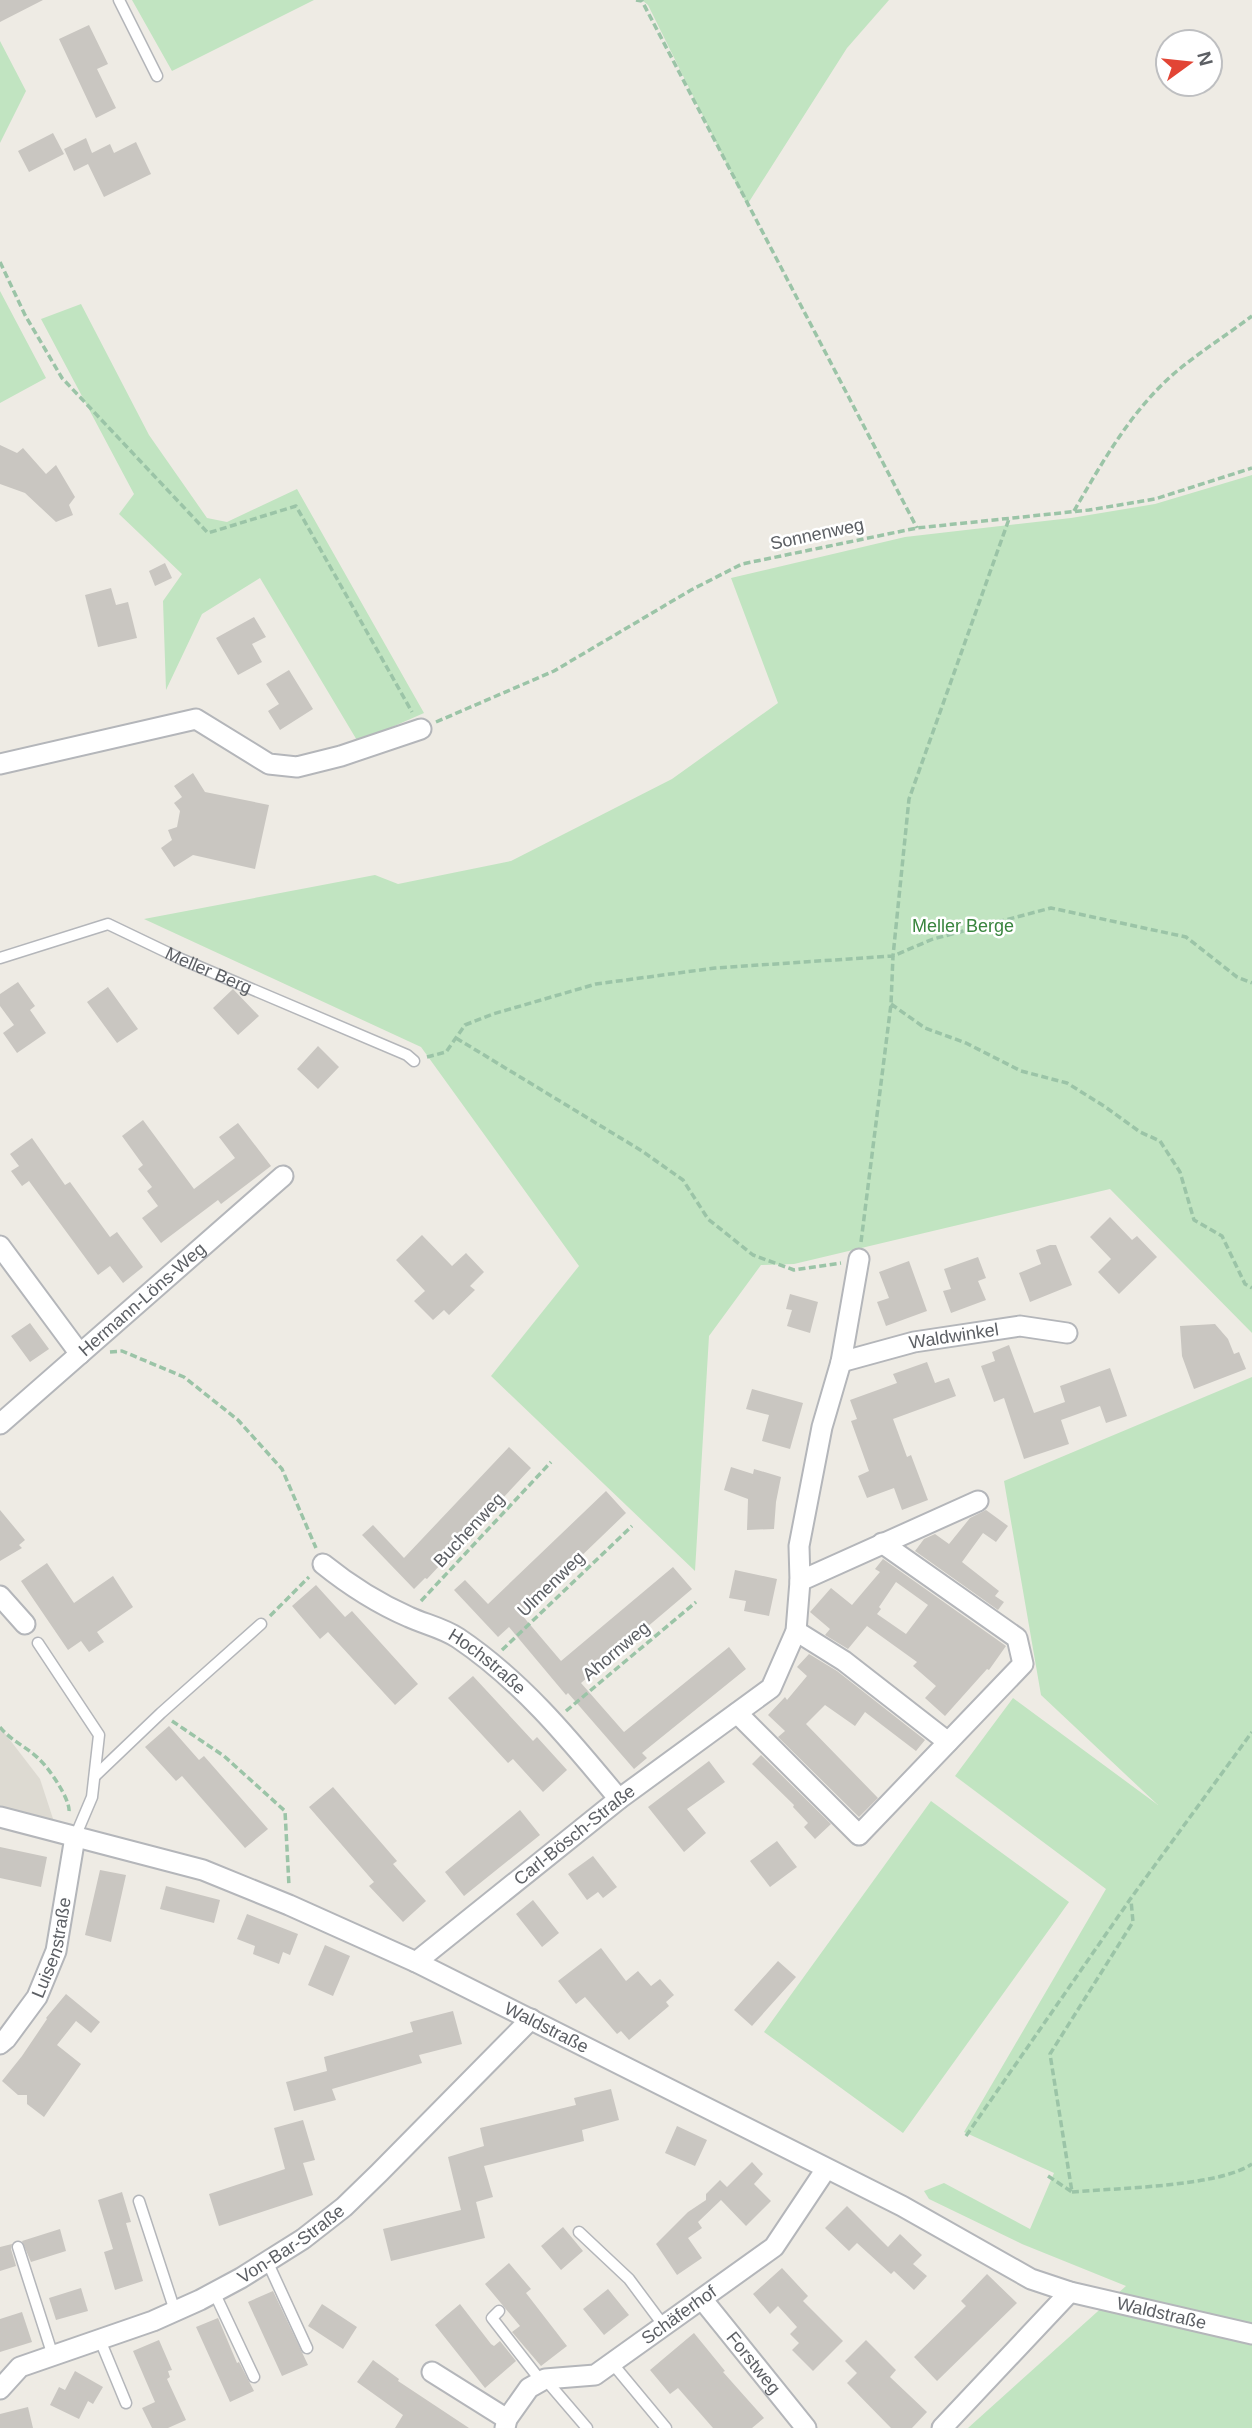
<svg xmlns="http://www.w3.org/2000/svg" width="1252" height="2428" viewBox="0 0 1252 2428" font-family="Arial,sans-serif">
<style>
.education{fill:#dddad2}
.green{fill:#c1e4c1}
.building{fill:#c9c6c1;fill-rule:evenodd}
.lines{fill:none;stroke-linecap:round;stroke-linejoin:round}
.service-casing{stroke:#b4b6ba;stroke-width:13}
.minor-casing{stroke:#b4b6ba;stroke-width:23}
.path{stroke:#9bc4a7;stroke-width:3.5;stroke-dasharray:7 3.5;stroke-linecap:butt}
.service{stroke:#fff;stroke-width:10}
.minor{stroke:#fff;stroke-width:19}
.labels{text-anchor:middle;stroke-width:5;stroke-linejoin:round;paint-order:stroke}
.street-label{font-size:18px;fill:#5c5f64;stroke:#fff}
.park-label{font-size:18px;fill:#39853e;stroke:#fff}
</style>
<rect width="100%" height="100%" fill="#eeebe4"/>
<path class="education" d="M0,1727L40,1779L57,1831L0,1817Z"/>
<path class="green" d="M132,0H314L172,71Z
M642,0H889L847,48L747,205L648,5Z
M0,41L26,91L0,143Z
M0,291L46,378L0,403Z
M81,304L149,435L207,518L227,522L297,489L424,713L358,742L260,578L202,614L166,690L163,601L182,574L119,514L134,494L41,319Z
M1252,475V1333L1110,1189L794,1264L761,1265L709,1336L695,1571L491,1376L579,1266L421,1047L144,919L375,875L398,884L511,861L672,779L778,703L731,578L905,537L1071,518L1155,504Z
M1252,1377V2428H968L1126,2286L1022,2244L929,2199L924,2191L944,2183L1030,2229L1054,2173L964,2132L1106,1889L955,1776L1013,1698L1158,1805L1041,1695L1004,1481Z
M931,1801L1069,1902L903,2133L764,2032Z"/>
<path class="building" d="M0,0H43L0,22Z
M89,25L108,64L97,69L116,108L96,118L59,39Z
M53,133L64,154L29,172L18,151Z
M86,138L92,153L110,144L114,153L136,142L151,174L104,197L88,164L74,171L64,149Z
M0,445L17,453L23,448L46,474L56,465L75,497L69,505L73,515L56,522L25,493L0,484Z
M165,563L172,578L155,586L149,571Z
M111,588L116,605L128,602L137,638L98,647L85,595Z
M254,617L266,637L252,644L262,662L238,675L216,638Z
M289,670L313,709L280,730L268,711L279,704L266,684Z
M193,773L205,792L269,805L255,869L193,855L174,867L161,848L172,840L168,830L177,827L180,811L174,803L182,797L174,786Z
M18,982L35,1006L30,1010L46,1033L17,1053L3,1033L14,1025L0,1006V994Z
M108,987L138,1029L117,1043L87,1002Z
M233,989L259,1016L238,1035L213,1008Z
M318,1046L339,1067L318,1089L297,1069Z
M143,1120L194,1189L235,1158L219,1137L238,1123L271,1166L221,1204L218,1200L161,1243L142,1218L158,1206L147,1191L152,1187L138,1169L143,1165L122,1136Z
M32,1138L65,1185L70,1182L110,1237L117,1232L143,1267L123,1283L110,1266L98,1275L29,1181L22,1186L11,1171L19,1166L10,1154Z
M1110,1217L1132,1240L1137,1236L1157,1257L1119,1294L1098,1272L1111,1259L1090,1237Z
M422,1235L452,1266L466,1253L484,1272L470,1286L475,1290L449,1315L444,1310L433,1320L414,1301L425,1291L396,1260Z
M1050,1245H1056L1072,1285L1030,1302L1019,1273L1041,1264L1036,1250Z
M978,1257L986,1278L978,1281L986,1300L951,1313L943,1291L951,1289L944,1269Z
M909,1261L927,1311L886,1326L877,1302L889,1298L879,1272Z
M790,1294L818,1302L810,1333L787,1326L792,1310L786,1309Z
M30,1323L49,1349L30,1362L11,1336Z
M1215,1324L1228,1339L1234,1354L1239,1352L1246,1369L1194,1389L1182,1356L1180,1326Z
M1009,1345L1034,1413L1065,1402L1060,1386L1110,1368L1127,1416L1106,1423L1100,1406L1061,1420L1069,1444L1024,1459L1004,1398L994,1402L981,1366L995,1361L992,1352Z
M927,1362L935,1383L949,1378L956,1396L893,1419L907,1457L911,1455L928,1500L902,1510L894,1488L867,1498L858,1476L869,1471L851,1421L857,1419L850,1400L897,1383L893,1374Z
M752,1389L803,1403L790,1449L762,1441L769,1415L746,1409Z
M509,1447L531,1468L427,1579L425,1578L414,1589L362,1535L373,1525L404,1558Z
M731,1467L753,1474L754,1469L781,1477L776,1502L774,1529L747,1530L748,1499L724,1490Z
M606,1491L626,1513L521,1614L561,1661L673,1567L692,1589L581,1683L624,1732L729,1647L746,1669L642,1753L647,1758L634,1769L568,1693L566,1695L509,1627L498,1637L454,1590L465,1580L488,1604Z
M0,1510L25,1540L19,1545L22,1548L0,1561Z
M986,1510L1008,1526L996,1542L983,1533L962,1562L999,1591L995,1596L1004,1602L998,1610L915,1551L924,1539L935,1534L949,1544L970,1518Z
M883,1559L1006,1646L989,1670L987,1669L945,1716L925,1698L936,1686L913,1666L917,1662L867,1626L848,1649L825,1635L830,1629L810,1612L831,1588L852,1605L880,1572L875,1569ZM896,1582L928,1605L906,1634L877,1614L881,1609L879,1607Z
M47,1563L74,1603L113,1576L133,1607L97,1632L104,1642L89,1652L81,1641L68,1650L21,1581Z
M735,1570L777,1579L769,1616L744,1611L746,1601L729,1598Z
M316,1585L345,1617L352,1611L418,1684L395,1705L328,1632L320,1639L292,1606Z
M809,1654L837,1671L925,1740L916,1751L865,1712L855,1726L825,1705L806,1724L878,1798L859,1817L778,1737L785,1731L768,1715L785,1697L787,1700L807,1676L797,1667Z
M473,1676L533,1741L537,1737L567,1770L543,1792L513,1759L508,1763L448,1698Z
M169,1726L199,1760L204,1756L268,1829L245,1848L182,1776L176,1781L145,1747Z
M761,1755L831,1824L815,1839L804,1827L808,1823L793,1807L794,1805L752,1764Z
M709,1761L725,1782L687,1809L706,1833L684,1852L648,1807Z
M333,1787L397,1861L393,1864L426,1901L403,1922L369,1886L374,1882L309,1807Z
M520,1810L540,1835L464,1896L445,1872Z
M777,1841L797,1867L770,1887L750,1861Z
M0,1847L47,1857L41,1887L0,1878Z
M593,1856L617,1887L603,1898L598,1892L587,1900L568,1874Z
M100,1870L126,1875L111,1942L85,1935Z
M166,1886L220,1900L214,1923L160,1909Z
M533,1900L559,1933L542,1947L516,1914Z
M247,1914L298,1934L290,1955L283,1952L279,1964L253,1954L255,1946L237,1939Z
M325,1945L350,1956L333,1996L308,1985Z
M601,1948L626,1981L638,1971L651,1986L660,1979L674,1995L666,2002L669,2006L629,2040L621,2031L617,2034L585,1997L576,2004L558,1981Z
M778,1961L796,1977L752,2026L734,2010Z
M66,1994L100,2022L91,2033L76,2021L57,2045L81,2064L44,2117L27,2104V2095H18L2,2081L22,2056L47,2019L46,2018Z
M453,2011L462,2044L419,2055L422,2063L332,2089L336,2100L294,2111L286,2082L327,2071L324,2057L413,2032L410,2022Z
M611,2089L619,2120L582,2130L584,2141L484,2166L493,2197L476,2202L485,2238L391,2261L383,2229L461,2210L448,2157L484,2146L480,2128L576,2105L574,2098Z
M303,2120L315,2160L303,2163L313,2195L219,2226L209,2194L285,2169L274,2128Z
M677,2126L707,2140L695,2166L665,2153Z
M752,2162L763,2174L754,2184L771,2201L746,2226L721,2200L698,2222L702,2228L688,2238L702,2258L677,2275L656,2244L688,2212L706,2200V2194L720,2180L727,2187Z
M122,2192L131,2222L126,2223L143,2281L115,2290L104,2252L113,2249L98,2200Z
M847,2206L888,2247L900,2234L922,2255L913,2264L927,2276L914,2290L894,2271L891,2274L857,2243L849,2251L825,2228Z
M563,2227L583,2251L561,2270L541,2246Z
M60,2229L66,2251L31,2262L22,2241Z
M12,2244L11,2249L16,2266L0,2271V2247Z
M509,2263L531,2289L526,2293L567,2346L541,2366L512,2332L520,2326L485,2284Z
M782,2268L808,2296L803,2301L843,2341L813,2371L792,2350L799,2343L790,2334L797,2327L778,2306L770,2314L753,2294Z
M987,2274L1017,2303L937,2381L914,2357L966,2306L961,2301Z
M81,2288L88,2311L56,2320L49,2298Z
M608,2289L629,2315L604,2335L583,2309Z
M273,2291L308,2365L282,2376L248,2302Z
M322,2304L357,2327L343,2349L308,2326Z
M460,2304L491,2344L494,2346L500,2341L516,2361L485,2388L435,2325Z
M22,2312L32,2342L0,2352V2319Z
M218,2318L237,2363L239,2362L254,2391L230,2402L196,2327Z
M694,2333L725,2371L723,2372L764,2418L752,2428H713L678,2388L670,2394L650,2370Z
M159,2340L172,2370L168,2371L170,2377L167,2379L186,2420L168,2428H152L142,2408L155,2402L133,2351Z
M866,2340L896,2370L890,2377L927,2412L912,2428H891L847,2383L857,2373L845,2361Z
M373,2360L399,2379L398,2381L469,2428H395L403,2415L357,2382Z
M75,2371L103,2387L93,2404L88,2401L79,2419L50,2405L59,2387L65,2390Z
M28,2407L33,2428H0V2414Z"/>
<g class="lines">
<g class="service-casing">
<g id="service">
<path d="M119,0L157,76"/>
<path id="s1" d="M0,958L108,924L181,959L407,1055L414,1061"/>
<path d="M38,1643L99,1735L92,1797L75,1837"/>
<path d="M95,1776L161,1713L261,1624"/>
<path d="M139,2201L175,2311"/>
<path d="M579,2232L629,2279L664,2326"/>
<path d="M18,2247L53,2356"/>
<path d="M267,2261L307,2348"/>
<path d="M214,2292L254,2377"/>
<path d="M499,2311L492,2318L541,2381"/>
<path d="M100,2340L126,2403"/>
<path d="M612,2363L666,2428"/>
<path d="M545,2379L587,2428"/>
</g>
</g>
<g class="minor-casing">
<g id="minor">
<path d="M0,764L196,719L269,764L297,767L341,756L421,729"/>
<path d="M0,1246L80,1354"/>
<path id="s2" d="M841,1362L914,1342L1020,1326L1067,1333"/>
<path id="s3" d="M0,1424L283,1176"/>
<path id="s4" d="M323,1564C349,1585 377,1603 409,1617C424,1624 443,1628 458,1638C522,1681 570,1740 619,1799"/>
<path d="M800,1581L978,1501"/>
<path d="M0,1596L25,1624"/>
<path d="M796,1631L844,1661L948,1742"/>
<path d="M737,1713L859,1835L1023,1664L1017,1638L882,1543"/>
<path id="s5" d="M0,1817L203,1870L289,1905L416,1962L902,2206L1031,2279L1070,2292L1252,2334"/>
<path id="s6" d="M416,1962L619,1799L771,1688L796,1631L800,1581L799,1546L822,1427L841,1362L859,1259"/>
<path id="s7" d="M0,2044L6,2039L37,1997L56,1951L75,1837"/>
<path id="s8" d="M702,2299L806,2428"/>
<path d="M432,2372L507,2419"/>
<path id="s9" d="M0,2389L20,2367L153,2321L200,2300L241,2278L303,2239L344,2207L379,2173L531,2019"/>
<path id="s10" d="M505,2428L507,2419L529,2388L545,2379L595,2375L774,2247L826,2169"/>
<path d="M942,2428L1070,2292"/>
</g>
</g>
<path class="path" d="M636,0L642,1L917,528
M0,262L25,315L62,378L208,533L296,506L412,712
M1074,511C1103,461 1132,409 1177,371C1201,351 1227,335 1252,316
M436,722L554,671L691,590L742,564L917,528L1089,510L1155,499L1252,468
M891,1004L925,1028L966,1043L1021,1071L1067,1083L1104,1106L1140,1132L1160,1141L1180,1172L1194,1220L1222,1236L1245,1284L1252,1288
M456,1038L642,1151L683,1180L708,1219L753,1255L794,1270L841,1263
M427,1057L446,1052L465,1025L493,1014L596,984L715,968L893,956L933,939L1051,908L1186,937L1237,977L1252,983
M861,1242L891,1004L893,956L909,799L1009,519
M110,1352L122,1351L184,1377L238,1420L282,1469L316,1548
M421,1601L551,1462
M270,1616L309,1577
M502,1650L632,1526
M566,1711L696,1602
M172,1721L224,1756L285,1811L289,1886
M0,1727C11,1741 27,1747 39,1759C49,1768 70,1799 69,1811
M966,2136L1131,1898L1252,1732
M1048,2176L1072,2192L1050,2054L1133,1922L1131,1900
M1072,2192C1115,2188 1218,2187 1252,2164"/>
<use href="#service" class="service"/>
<use href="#minor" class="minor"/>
</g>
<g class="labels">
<g class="street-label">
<text transform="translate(817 534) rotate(-12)" y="6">Sonnenweg</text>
<text dy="6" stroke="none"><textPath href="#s1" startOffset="224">Meller Berg</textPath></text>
<text dy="6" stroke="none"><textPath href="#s3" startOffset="189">Hermann-Löns-Weg</textPath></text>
<text dy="6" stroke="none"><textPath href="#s2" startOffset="116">Waldwinkel</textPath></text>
<text transform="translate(469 1530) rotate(-47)" y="6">Buchenweg</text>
<text transform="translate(551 1584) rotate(-44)" y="6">Ulmenweg</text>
<text transform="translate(616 1651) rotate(-40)" y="6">Ahornweg</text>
<text dy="6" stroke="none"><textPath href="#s4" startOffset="192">Hochstraße</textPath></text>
<text dy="6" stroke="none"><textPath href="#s6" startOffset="203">Carl-Bösch-Straße</textPath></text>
<text dy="6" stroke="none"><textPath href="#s7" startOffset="112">Luisenstraße</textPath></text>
<text dy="6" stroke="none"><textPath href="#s5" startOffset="588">Waldstraße</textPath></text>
<text dy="6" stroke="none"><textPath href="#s9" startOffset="329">Von-Bar-Straße</textPath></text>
<text dy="6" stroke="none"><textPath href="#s5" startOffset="1269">Waldstraße</textPath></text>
<text dy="6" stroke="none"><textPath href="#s10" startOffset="219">Schäferhof</textPath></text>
<text dy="6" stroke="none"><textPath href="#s8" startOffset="82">Forstweg</textPath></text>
</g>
<g class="park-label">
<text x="963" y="932">Meller Berge</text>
</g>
</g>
<g transform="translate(1189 63) rotate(75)"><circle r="33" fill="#ffffff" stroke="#bebfc1" stroke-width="2"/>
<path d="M0-5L12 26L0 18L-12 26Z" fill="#e24535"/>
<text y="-10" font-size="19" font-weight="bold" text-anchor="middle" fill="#5c5f64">N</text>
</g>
</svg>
